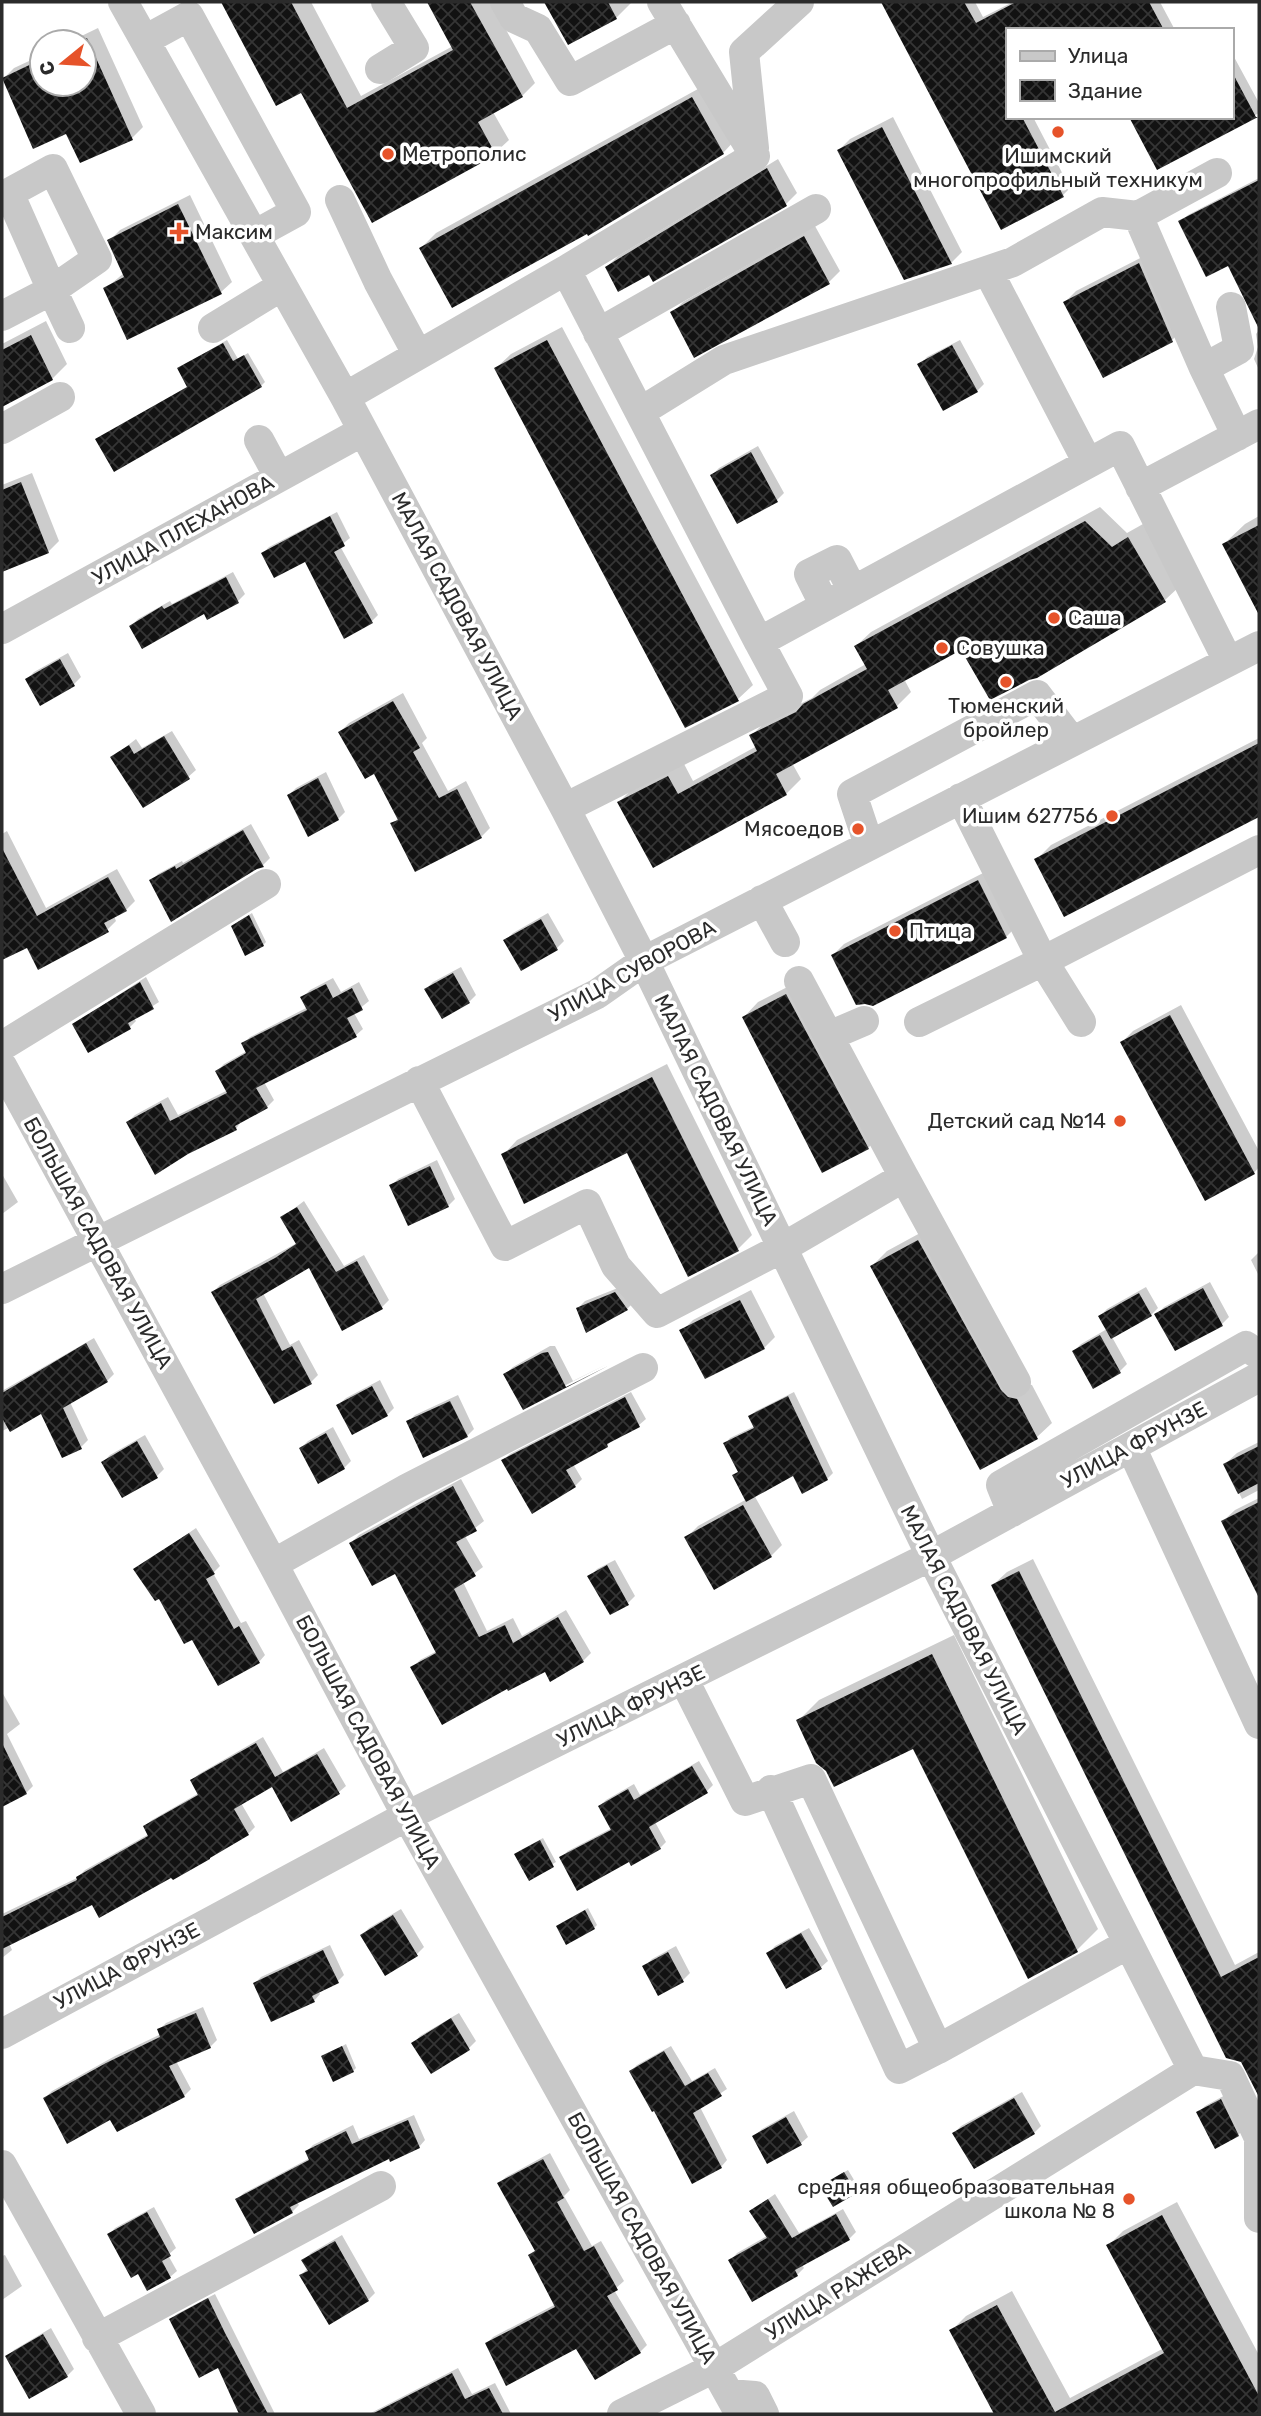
<svg xmlns="http://www.w3.org/2000/svg" width="1261" height="2416" viewBox="0 0 1261 2416" font-family="Rubik,sans-serif">
<style>
.shadow{fill:#0003}
.building{fill:url(#building-cross-hatch)}
.lines{fill:none;stroke-linecap:round;stroke-linejoin:round}
.minor{stroke:#c8c8c8;stroke-width:30}
.poi-dot{fill:#e6532a;stroke:#fff;stroke-width:2.5}
.labels{text-anchor:middle;stroke-width:7;stroke-linejoin:round;paint-order:stroke}
.poi-label{font-size:21px;fill:#2b2b2b;stroke:#fff;text-anchor:start}
.street-label{font-size:21px;fill:#2b2b2b;stroke:#fff}
</style>
<defs>
<pattern id="building-cross-hatch" width="8" height="8" patternUnits="userSpaceOnUse" patternTransform="scale(1.75)"><rect width="8" height="8" fill="#121212"/><path d="M0 0l8 8M0 8l8-8" fill="none" stroke="#353535"/></pattern>
</defs>
<rect width="100%" height="100%" fill="#fff"/>
<path class="shadow" d="M223,2H311L361,96L453,46L429,2H491L535,83L522,96L493,112L509,140L495,153L373,221L302,91L277,104Z
M546,2H630L631,3L616,18L569,43Z
M883,2H975L983,17L1013,2H1160L1175,30H1007V117H1033L1070,188L1063,195L1002,227Z
M98,28L143,127L132,138L67,131L3,79L14,68L42,55V84H84V42H69Z
M1233,55L1259,103V113L1158,168L1231,117V56Z
M707,84L737,138L723,153L421,248L436,233Z
M893,117L962,252L951,263L839,150L850,139Z
M778,159L797,193L786,204L650,273L607,267L618,256Z
M1259,178V324L1228,264L1180,222L1188,215Z
M190,195L232,282L221,292L128,337L105,289L124,273L109,241L120,230Z
M815,226L840,271L829,282L695,355L672,313L683,302Z
M1150,253L1183,329L1172,340L1104,376L1065,302L1076,291Z
M46,321L67,364L52,379L2,405V344Z
M562,327L753,685L738,699L686,726L496,368L511,354Z
M1259,330V370L1254,359L1258,347L1256,334Z
M227,340L238,359L248,353L265,382L261,386H189L179,368Z
M960,340L984,384L977,391L920,365L927,357Z
M758,446L784,493L777,500L738,522L712,475L719,468Z
M32,473L59,541L48,552L2,570V485Z
M1100,507L1127,533L1143,524L1180,586L1165,600L1037,676L961,648L904,679L911,692L897,706L792,763L801,779L786,794L654,866L619,802L634,787L683,762L693,781L757,746L751,736L766,721L812,698L820,690L866,664L856,646L871,632Z
M337,512L350,538L340,546L378,615L372,621L305,559L263,553L269,547Z
M1259,516V580L1246,587L1224,544L1245,524Z
M233,572L245,594L238,601L208,617L205,612L131,626L138,619L170,601L172,604Z
M68,653L81,677L74,684L27,679L34,672Z
M403,693L427,738L422,743L448,791L466,781L490,828L481,837L393,824L399,817L375,771L340,732L349,723Z
M172,731L196,770L188,777L113,757L136,739L142,748Z
M1259,738V815L1065,914L1037,859L1051,845Z
M326,772L345,812L338,819L289,795L296,788Z
M251,824L270,858L263,865L151,881L158,874L182,861L183,863Z
M7,831L46,908L117,869L135,901L126,910L114,916L116,921L107,930L27,946L3,958L2,932L13,925L2,904V834Z
M989,870L1017,926L1006,937L873,1005L833,955L844,944Z
M252,913L266,942L263,945L236,923Z
M548,913L564,941L557,948L522,968L506,940L513,933Z
M461,967L476,995L469,1002L426,989L433,982Z
M146,977L159,1002L134,1018L136,1021L130,1027L74,1024Z
M333,978L341,992L359,982L369,1001L354,1013L363,1029L355,1036L264,1082L274,1100L267,1107L242,1120L236,1129L128,1122L135,1115L168,1097L178,1115L228,1090L217,1071L224,1064L247,1051L243,1044L250,1037L308,1007L302,998L310,990Z
M801,980L883,1133L868,1148L744,1017L758,1002Z
M1181,1005L1259,1151V1167L1254,1173L1122,1042L1133,1031Z
M667,1064L752,1235L738,1249L628,1151L503,1155L517,1140Z
M437,1160L455,1199L448,1206L391,1186L398,1179Z
M2,1174L18,1202L2,1214Z
M304,1201L344,1266L364,1255L389,1300L382,1307L309,1266L263,1293L290,1345L299,1340L318,1375L311,1382L213,1292L220,1285L297,1243L283,1217Z
M933,1226L1022,1383L1032,1385L1052,1423L1037,1437L981,1467L872,1266L887,1251Z
M1259,1252V1276L1251,1260Z
M1210,1282L1229,1317L1222,1324L1157,1314L1164,1307Z
M623,1286L634,1302L627,1309L578,1308L585,1301Z
M1146,1287L1158,1308L1151,1315L1112,1337L1127,1364L1120,1371L1094,1386L1074,1351L1081,1344L1107,1329L1100,1316L1107,1309Z
M751,1290L775,1337L764,1348L682,1331L693,1320Z
M94,1338L114,1374L107,1381L70,1402L88,1440L81,1447L42,1412L2,1431V1391Z
M550,1346H555L573,1381L607,1364L523,1407L505,1374L513,1367Z
M380,1380L394,1408L387,1415L338,1405L346,1398Z
M631,1392L646,1419L639,1425L613,1439L607,1446L573,1464L582,1479L575,1486L503,1460L510,1454Z
M794,1392L833,1473L827,1479L793,1474L754,1495L782,1545L771,1556L687,1537L698,1526L747,1499L734,1476L739,1471L725,1444L730,1438L755,1426L750,1416L756,1411Z
M458,1395L474,1429L467,1436L408,1422L415,1415Z
M333,1427L351,1461L344,1468L301,1448L308,1441Z
M145,1435L164,1469L157,1476L122,1496L103,1462L110,1455Z
M1259,1442V1490L1242,1499L1225,1464L1237,1453Z
M461,1479L484,1521L465,1536L483,1567L463,1582L487,1631L513,1618L522,1636L566,1610L591,1653L583,1661L545,1670L412,1668L420,1660L437,1651L396,1572L351,1543L359,1535Z
M1259,1498V1594L1223,1521L1235,1510Z
M196,1528L220,1566L213,1573L241,1623L246,1621L265,1655L259,1662L193,1637L136,1569Z
M1033,1559L1235,1965L1259,1952V2093L993,1585L1007,1572Z
M615,1560L635,1596L628,1603L590,1577L597,1569Z
M954,1635L1098,1929L1077,1950L914,1747L798,1721L819,1700Z
M2,1692L20,1724L7,1734L33,1786L26,1793L6,1803L2,1795Z
M263,1737L283,1772L324,1748L346,1786L339,1792L272,1785L241,1803L255,1827L248,1834L172,1875L92,1902L9,1943L12,1950L2,1958V1914L77,1878L85,1870L149,1834L145,1826L152,1820L199,1793L192,1780L199,1774Z
M699,1761L713,1785L706,1792L655,1822L666,1842L660,1848L630,1860L561,1857L568,1851L612,1828L600,1806L606,1800L634,1784L640,1795Z
M543,1838L556,1862L529,1878L519,1851Z
M588,1908L597,1925L594,1928L561,1923Z
M401,1909L424,1947L417,1954L386,1974L362,1935L369,1928Z
M809,1928L828,1961L820,1968L768,1954L775,1946Z
M330,1945L344,1975L338,1981L318,1991L320,1994L314,2001L255,1983L261,1977Z
M676,1946L690,1973L683,1980L645,1966L652,1959Z
M203,2007L217,2040L210,2047L176,2061L191,2089L184,2096L111,2118L45,2098L52,2091L115,2056L161,2034L159,2030L166,2023Z
M459,2013L476,2041L469,2048L431,2072L413,2044L420,2036Z
M346,2044L356,2068L353,2071L323,2057Z
M671,2046L692,2081L715,2068L727,2089L700,2107L727,2160L721,2167L631,2071L637,2065Z
M1022,2092L1041,2126L1034,2133H954L961,2126Z
M1229,2093L1245,2128L1238,2135L1198,2113L1205,2106Z
M794,2111L808,2137L800,2144L754,2136L762,2129Z
M414,2115L425,2140L419,2147L390,2157L297,2202L299,2205L292,2212L237,2199L244,2193L310,2158L307,2151L313,2145L353,2125L359,2139Z
M550,2153L570,2190L564,2196L592,2246L601,2241L624,2281L614,2290L647,2345L640,2352L596,2378L577,2347L487,2343L493,2337L556,2304L530,2255L536,2250L499,2183L506,2177Z
M848,2170L859,2188L856,2191L825,2183Z
M775,2194L799,2233L843,2209L856,2232L849,2239L802,2265L804,2268L797,2275L731,2260L737,2253L767,2236L751,2211Z
M1177,2202L1259,2355V2414H1200L1199,2411L1193,2414H996L951,2331L966,2316L1012,2291L1070,2398L1164,2348L1109,2245L1123,2231Z
M154,2207L176,2248L168,2255L177,2271L170,2277L138,2272L109,2235L115,2228Z
M342,2235L375,2293L368,2300L301,2275L308,2268L304,2260L311,2253Z
M5,2255L22,2286L2,2300V2256Z
M215,2294L275,2414H241L219,2365L171,2320L177,2314Z
M51,2328L74,2369L67,2376L7,2357L14,2350Z
M458,2368L472,2394L495,2383L511,2414H369Z"/>
<path class="building" d="M221,2H291L347,108L453,50L427,2H470L523,97L478,122L496,155L372,223L301,93L276,106Z
M544,2H608L617,19L568,45Z
M881,2H964L976,23L1016,2H1149L1164,30H1007V117H1022L1064,197L1001,230Z
M87,38L133,140L80,163L66,134L33,149L2,78L42,59V84H84V42H78Z
M1231,70L1256,117H1258L1157,170L1129,117H1231Z
M692,97L724,154L588,236L587,234L452,308L419,248Z
M882,127L952,264L904,280L837,150Z
M767,168L787,206L653,282L649,275L618,292L605,267Z
M1259,180V329L1228,266L1206,277L1178,221Z
M178,204L222,294L127,340L103,288L124,277L107,240Z
M804,236L830,284L694,358L670,312Z
M1139,263L1173,342L1103,378L1063,302Z
M31,335L53,380L2,407V350Z
M547,340L739,701L685,728L494,368Z
M223,343L233,361L244,355L262,387L114,472L95,439L187,387L177,368Z
M952,345L978,392L943,411L917,364Z
M751,452L778,502L737,524L710,475Z
M21,482L49,553L2,572V490Z
M330,516L345,546L334,552L373,623L344,639L305,562L274,578L261,553Z
M1085,521L1112,547L1128,537L1166,602L1037,678L1029,680L990,700L961,650L888,690L898,708L776,774L787,795L653,868L617,802L668,776L678,794L757,751L749,735L796,712L803,704L867,669L854,646Z
M1259,525V615L1222,544Z
M226,577L239,603L207,620L204,614L142,649L129,626L162,606L164,609Z
M60,659L75,686L40,706L25,679Z
M393,701L420,748L413,752L439,798L457,789L482,838L415,872L390,823L398,820L374,774L365,779L338,732Z
M164,736L190,779L143,808L110,757L129,745L134,754Z
M1259,743V817L1064,917L1034,859Z
M318,778L339,820L308,837L287,795Z
M243,830L264,867L257,869L171,922L149,880L175,866L176,869Z
M2,848L37,916L108,877L127,911L104,923L109,932L38,970L27,948L2,960Z
M978,880L1007,938L873,1006L865,1004L856,1005L831,955Z
M249,915L264,946L245,956L231,926Z
M541,919L558,950L521,971L503,940Z
M453,973L470,1003L442,1019L424,989Z
M140,982L154,1009L128,1023L131,1029L88,1053L72,1024Z
M326,984L333,998L352,988L363,1010L347,1018L357,1037L256,1088L268,1108L235,1126L237,1130L188,1154L155,1175L126,1122L161,1103L170,1121L227,1093L215,1071L246,1053L241,1043L307,1010L300,997Z
M786,994L869,1149L822,1173L742,1017Z
M1170,1015L1255,1174L1205,1201L1120,1042Z
M652,1077L739,1251L688,1277L627,1153L524,1204L501,1154Z
M430,1166L449,1207L408,1226L389,1185Z
M297,1207L336,1272L357,1261L383,1309L342,1331L309,1268L256,1299L282,1351L292,1346L312,1384L274,1404L211,1292L275,1258L296,1244L280,1217Z
M918,1240L1001,1390L1008,1397L1017,1399L1038,1439L980,1470L870,1266Z
M1203,1288L1223,1326L1175,1351L1154,1314Z
M615,1292L628,1310L586,1333L576,1308Z
M1139,1293L1152,1316L1111,1339L1098,1316Z
M740,1300L765,1349L705,1379L679,1330Z
M1100,1335L1121,1373L1093,1389L1072,1351Z
M86,1343L108,1382L63,1408L82,1449L62,1458L41,1414L10,1432L2,1418V1393Z
M548,1352L566,1387L608,1366L523,1410L503,1374L542,1353Z
M372,1386L388,1416L352,1435L336,1405Z
M788,1396L828,1480L802,1494L793,1476L746,1502L732,1475L738,1472L723,1443L754,1428L748,1416Z
M625,1397L640,1427L607,1444L608,1447L566,1470L576,1487L532,1514L501,1460Z
M450,1401L468,1437L423,1458L406,1421Z
M326,1433L345,1469L318,1484L299,1448Z
M137,1441L158,1478L122,1498L101,1462Z
M1259,1446V1483L1238,1494L1223,1464Z
M453,1486L477,1531L456,1542L476,1576L454,1589L479,1637L505,1625L513,1643L558,1617L584,1662L550,1682L545,1672L508,1691L507,1689L442,1725L410,1667L436,1653L395,1574L372,1586L349,1543Z
M1259,1502V1598L1221,1521Z
M743,1505L772,1557L714,1590L684,1537Z
M189,1533L215,1574L206,1579L234,1629L239,1626L260,1663L218,1686L192,1640L184,1644L159,1599L155,1601L133,1569Z
M607,1565L629,1605L610,1615L587,1576Z
M1019,1571L1221,1977L1259,1957V2097L1241,2062L1226,2058L991,1585Z
M932,1654L1078,1952L1028,1979L913,1749L834,1787L826,1771L816,1763L796,1720Z
M2,1743L27,1794L2,1807Z
M256,1743L275,1777L317,1754L340,1794L291,1822L272,1787L234,1809L249,1835L210,1858V1859L173,1880L171,1878L99,1918L92,1905L2,1949V1917L77,1880L76,1877L148,1836L143,1826L198,1795L190,1780Z
M692,1766L708,1793L649,1827L661,1849L631,1866L629,1862L577,1891L559,1857L611,1830L598,1806L628,1789L634,1800Z
M540,1840L554,1867L529,1881L514,1854Z
M585,1910L595,1929L566,1945L556,1926Z
M393,1915L418,1956L385,1976L360,1935Z
M801,1933L822,1969L786,1989L766,1953Z
M323,1950L339,1983L312,1996L315,2002L271,2022L253,1983Z
M668,1952L684,1982L658,1996L642,1966Z
M196,2013L211,2048L169,2066L185,2097L117,2132L110,2120L67,2144L43,2098L106,2063L160,2037L157,2029Z
M451,2018L470,2050L431,2074L411,2043Z
M342,2046L354,2072L333,2082L321,2056Z
M664,2051L685,2086L708,2073L722,2096L693,2113L722,2168L692,2184L654,2111L652,2112L629,2071Z
M1014,2098L1035,2134L974,2169L952,2133Z
M1221,2099L1239,2136L1215,2149L1196,2112Z
M786,2117L802,2145L767,2164L752,2136Z
M408,2120L420,2148L390,2162L389,2159L290,2207L293,2213L254,2234L235,2199L309,2160L305,2151L346,2131L352,2144Z
M543,2159L564,2198L557,2202L584,2251L594,2246L618,2290L607,2296L641,2353L595,2380L576,2349L506,2386L485,2343L555,2307L528,2255L535,2251L497,2183Z
M844,2172L857,2193L833,2207L820,2186Z
M768,2199L792,2238L836,2214L850,2240L795,2270L798,2276L752,2302L728,2260L767,2238L749,2211Z
M147,2212L171,2256L162,2261L171,2278L147,2291L138,2274L131,2278L107,2234Z
M1162,2215L1259,2396V2414H994L949,2330L997,2305L1055,2412L1164,2353L1106,2245Z
M335,2241L369,2301L329,2325L299,2275L308,2271L301,2260Z
M208,2298L225,2333L268,2414H239L218,2368L199,2378L169,2319Z
M43,2334L68,2377L29,2399L5,2356Z
M452,2373L465,2399L489,2388L503,2414H372Z"/>
<g class="lines">
<path class="minor" d="M123,2L345,397L565,808L644,961L931,1556L1193,2070L1230,2076L1259,2138V2218
M505,2L514,18L538,29L570,81L676,24
M145,40L189,16L296,212L254,235
M380,69L414,48L386,2
M754,148L744,52L799,2
M340,200L378,281L418,355
M1138,216L1204,368
M566,270L755,156L662,2
M988,271L1088,463
M1231,307L1239,349L1204,368L1237,436
M2,316L52,290L9,193L53,169L97,259L52,290L70,328
M213,328L282,286
M598,333L816,209
M345,397L566,270L759,642L1120,446L1228,661
M640,412L724,360L1013,262L1102,212L1138,216L1217,173
M2,429L60,397
M259,440L279,477
M1140,487L1259,424
M825,606L809,574L837,560L853,591
M2,629L363,431
M961,798L1043,961L1081,1022
M565,808L788,696L759,642
M869,845L852,794L1037,695L1072,741
M762,900L785,942
M799,981L904,1177
M919,1022L1043,961L1259,850
M829,1036L864,1021
M2,1046L266,884
M2,1066L273,1564L407,1816L740,2414
M419,1081L505,1246L587,1204L616,1266L657,1313L782,1248L904,1177L1016,1382
M2,1289L597,994L644,961L1259,646
M1131,1447L1259,1724
M1012,1512L1001,1485L1246,1346L1259,1355
M273,1564L408,1488L643,1368
M684,1680L745,1801L811,1779L938,2049L899,2069L771,1790
M2,2034L407,1816L931,1556L1259,1377
M938,2049L1128,1944
M2,2165L141,2414
M97,2338L381,2186
M729,2394L755,2396L764,2414
M622,2414L714,2368L1193,2070"/>
</g>
<g class="poi-dot">
<circle cx="1058" cy="132" r="7"/>
<circle cx="388" cy="154" r="7"/>
<path d="M175.5 221.5h7v7h7v7h-7v7h-7v-7h-7v-7h7z"/>
<circle cx="1054" cy="618" r="7"/>
<circle cx="942" cy="648" r="7"/>
<circle cx="1006" cy="682" r="7"/>
<circle cx="1112" cy="816" r="7"/>
<circle cx="858" cy="829" r="7"/>
<circle cx="895" cy="931" r="7"/>
<circle cx="1120" cy="1121" r="7"/>
<circle cx="1129" cy="2199" r="7"/>
</g>
<g class="labels">
<g class="poi-label">
<text x="402" y="161">Метрополис</text>
<text x="1058" y="163" text-anchor="middle">Ишимский<tspan x="1058" dy="24">многопрофильный техникум</tspan></text>
<text x="195" y="239">Максим</text>
<text x="1068" y="625">Саша</text>
<text x="956" y="655">Совушка</text>
<text x="1006" y="713" text-anchor="middle">Тюменский<tspan x="1006" dy="24">бройлер</tspan></text>
<text x="1098" y="823" text-anchor="end">Ишим 627756</text>
<text x="844" y="836" text-anchor="end">Мясоедов</text>
<text x="909" y="938">Птица</text>
<text x="1106" y="1128" text-anchor="end">Детский сад №14</text>
<text x="1115" y="2194" text-anchor="end">средняя общеобразовательная<tspan x="1115" dy="24">школа № 8</tspan></text>
</g>
<g class="street-label">
<text transform="translate(183 530) rotate(-29)" y="7">УЛИЦА ПЛЕХАНОВА</text>
<text transform="translate(457 606) rotate(62)" y="7">МАЛАЯ САДОВАЯ УЛИЦА</text>
<text transform="translate(632 971) rotate(-29)" y="7">УЛИЦА СУВОРОВА</text>
<text transform="translate(716 1110) rotate(64)" y="7">МАЛАЯ САДОВАЯ УЛИЦА</text>
<text transform="translate(98 1243) rotate(61)" y="7">БОЛЬШАЯ САДОВАЯ УЛИЦА</text>
<text transform="translate(1134 1445) rotate(-28)" y="7">УЛИЦА ФРУНЗЕ</text>
<text transform="translate(964 1620) rotate(63)" y="7">МАЛАЯ САДОВАЯ УЛИЦА</text>
<text transform="translate(631 1706) rotate(-26)" y="7">УЛИЦА ФРУНЗЕ</text>
<text transform="translate(368 1742) rotate(62)" y="7">БОЛЬШАЯ САДОВАЯ УЛИЦА</text>
<text transform="translate(127 1966) rotate(-28)" y="7">УЛИЦА ФРУНЗЕ</text>
<text transform="translate(642 2238) rotate(61)" y="7">БОЛЬШАЯ САДОВАЯ УЛИЦА</text>
<text transform="translate(838 2291) rotate(-32)" y="7">УЛИЦА РАЖЕВА</text>
</g>
</g>
<rect width="1261" height="2416" fill="none" stroke="#2b2b2b" stroke-width="7"/>
<rect x="1006" y="28" width="228" height="91" fill="#ffffff" stroke="#aaaaaa" stroke-width="2"/>
<rect x="1020" y="51" width="35" height="10" fill="#c8c8c8" stroke="#aaaaaa" stroke-width="2"/>
<text x="1068" y="63" font-size="21" fill="#2b2b2b">Улица</text>
<rect x="1020" y="80" width="35" height="21" fill="url(#building-cross-hatch)" stroke="#aaaaaa" stroke-width="2"/>
<text x="1068" y="98" font-size="21" fill="#2b2b2b">Здание</text>
<g transform="translate(63 63) rotate(252)"><circle r="33" fill="#ffffff" stroke="#aaaaaa" stroke-width="2"/>
<path d="M0-5L12 26L0 18L-12 26Z" fill="#e6532a"/>
<text y="-10" font-size="19" font-weight="bold" text-anchor="middle" fill="#2b2b2b">С</text>
</g>
</svg>
